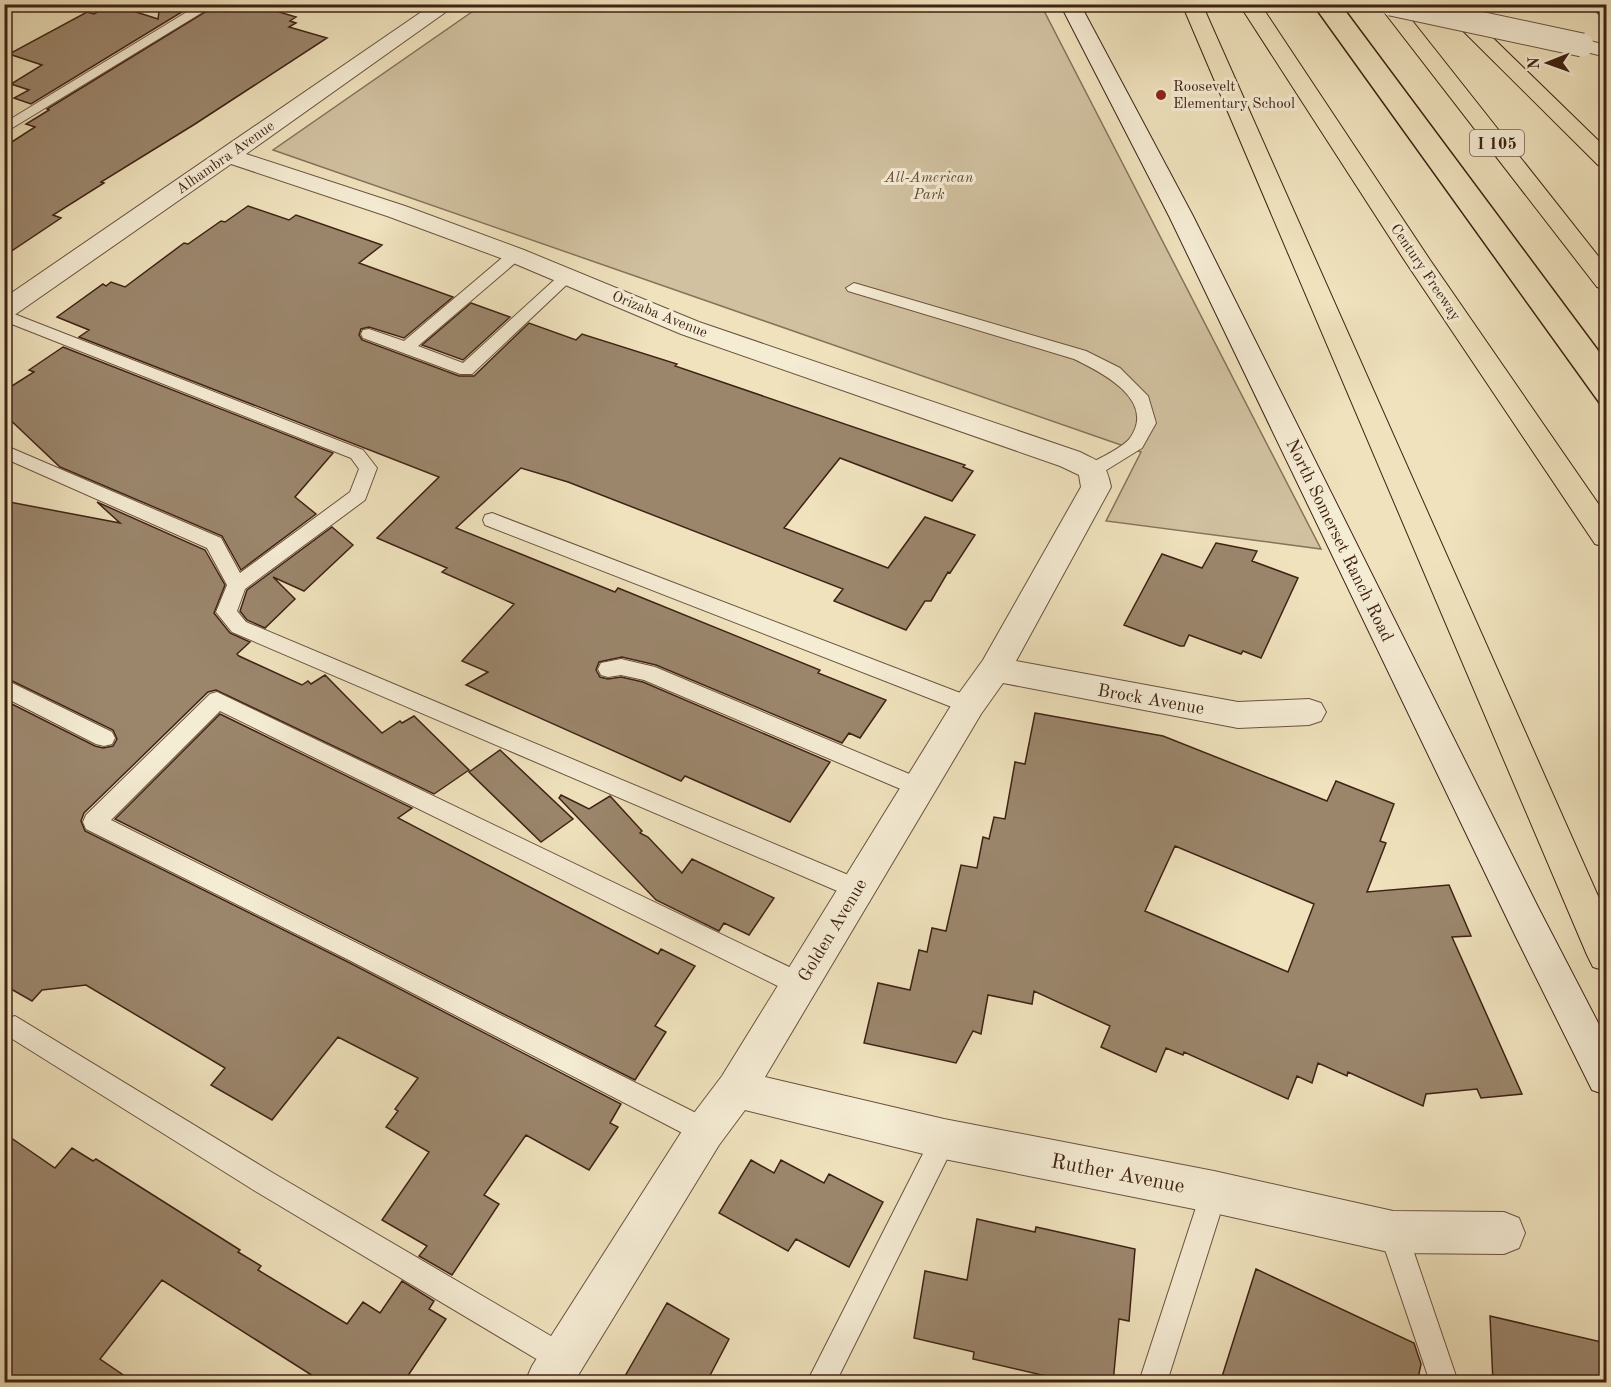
<svg xmlns="http://www.w3.org/2000/svg" width="1611" height="1387" viewBox="0 0 1611 1387" font-family="'Old Standard TT',serif">
<style>
.green{fill:#d1c1a0;stroke:#88725a;stroke-width:1.5}
.building{fill:#9b866c;stroke:#3f2214;stroke-width:1.5;fill-rule:evenodd}
.lines{fill:none;stroke-linecap:round;stroke-linejoin:round}
.lane-casing{stroke:#6b523e;stroke-width:2}
.street-casing{stroke:#6b523e;stroke-width:2}
.secondary-casing{stroke:#3f2214;stroke-width:2}
.highway-casing{stroke:#3f2214;stroke-width:2}
.lane{fill:#f5ecd4;fill-rule:evenodd}
.street{fill:#f5ecd4;fill-rule:evenodd}
.secondary{fill:#f5ecd4;fill-rule:evenodd}
.highway{fill:#efe2bd;fill-rule:evenodd}
.tram{stroke:#3f2214;stroke-width:1.5}
.street-bridge-casing{stroke:#6b523e;stroke-width:25;stroke-linecap:butt}
.street-bridge{stroke:#f5ecd4;stroke-width:23}
.poi-dot{fill:#8f2418;stroke:#f5ecd4;stroke-width:2}
.labels{text-anchor:middle;stroke-width:6;stroke-linejoin:round;paint-order:stroke}
.far-poi-label{font-size:15px;fill:#3f2214;stroke:#f5ecd4;text-anchor:start}
.far-street-label{font-size:15px;fill:#3f2214;stroke:#f5ecd4}
.far-park-label{font-size:15px;font-style:italic;fill:#644a37;stroke:#f5ecd4}
.shield{fill:#f5ecd4;stroke:#765f4e;stroke-width:1.5}
.shield-label{font-size:16px;font-weight:bold;fill:#3f2214}
.street-label{font-size:18px;fill:#3f2214;stroke:#f5ecd4}
.near-street-label{font-size:21px;fill:#3f2214;stroke:#f5ecd4}
</style>
<rect width="100%" height="100%" fill="#efe2bd"/>
<filter id="stains"><feTurbulence type="fractalNoise" baseFrequency=".00333" numOctaves="4"/><feColorMatrix values="0 0 0 0 .2 0 0 0 0 .09 0 0 0 0 .02 0 0 0 .5 -.17"/></filter>
<radialGradient id="worn" r=".72"><stop offset=".6" stop-color="#630" stop-opacity="0"/><stop offset="1" stop-color="#630" stop-opacity=".3"/></radialGradient>
<path class="green" d="M482,5H1041L1321,549L1106,521L1141,452L273,150Z"/>
<path class="building" d="M111,4L158,19L160,4H195L31,104L14,98L29,90L11,84L42,65L9,54L87,12L94,14Z
M218,4H252L296,17L290,21L296,23L289,27L327,38L195,124L101,182L104,183L53,215L61,218L4,256V147L35,127L26,124L49,110L47,109Z
M248,206L289,220L296,215L382,245L359,263L453,297L404,338L369,327L361,329L359,335L362,340L459,376H474L529,323L576,340L582,334L677,364L675,366L965,465L963,467L973,471L952,501L840,458L784,528L888,568L925,517L975,535L950,573L948,572L931,601H925L906,630L834,601L843,589L568,482L521,468L456,528L615,592L618,588L820,670L818,673L886,700L860,738L849,733L842,743L656,665L622,657L599,662L596,670L600,677L608,679L621,677L643,682L830,762L790,822L685,776L681,781L466,685L488,672L462,661L514,604L442,572L447,568L377,538L439,477L79,337L89,330L57,317L103,284L106,286L111,282L125,287L184,243L188,244L221,221L225,222Z
M471,303L510,317L463,360L422,345Z
M63,347L333,453L295,497L316,514L241,570L222,536L60,467L4,414V391L34,372L29,370Z
M4,501L120,523L97,502L205,550L225,585L214,613L230,633L250,642L237,654L239,656L302,685L308,681L311,684L325,675L382,733L400,721L402,723L414,716L469,770L434,794L216,690L208,692L84,813L81,821L85,831L348,962L621,1104L610,1123L618,1127L589,1170L526,1135L484,1195L499,1204L452,1275L419,1256L427,1246L382,1220L429,1152L386,1127L398,1111L395,1109L418,1078L338,1037L272,1120L211,1085L225,1068L86,985L42,990L32,1001L4,985V700L95,746L103,748L113,746L117,739L113,730L4,677Z
M332,527L353,545L304,591L273,577L295,599L265,628L247,620L240,611L247,590Z
M1216,543L1257,551L1252,561L1298,578L1261,658L1243,651L1241,654L1189,635L1184,646H1180L1124,625L1162,554L1202,568Z
M1035,713L1163,736L1327,801L1336,781L1394,804L1380,841L1386,843L1367,892L1449,885L1471,936L1452,937L1522,1094L1481,1098L1477,1089L1426,1094L1423,1106L1348,1072L1347,1076L1318,1063L1312,1083L1297,1076L1288,1099L1184,1052L1183,1055L1166,1048L1156,1072L1101,1047L1110,1026L1034,991L1032,1004L988,995L981,1034L973,1031L956,1063L864,1043L878,983L910,990L919,950L927,952L932,928L946,931L961,865L977,868L983,837L989,839L994,817L1005,819L1015,762L1025,764ZM1175,846L1314,904L1288,972L1145,911Z
M220,714L412,808L398,818L658,954L661,949L695,966L655,1026L666,1032L635,1080L115,819Z
M500,750L573,819L541,842L469,772Z
M561,795L589,809L610,796L642,831L640,833L648,837L682,873L692,859L774,898L749,935L724,923L719,931L656,900L559,798Z
M4,1133L55,1168L72,1148L93,1161L96,1159L240,1250L238,1252L261,1266L258,1270L347,1324L363,1302L380,1313L402,1281L434,1301L429,1309L446,1319L403,1383H324L162,1280L100,1359L135,1383H4Z
M751,1160L774,1173L781,1160L824,1183L829,1174L883,1202L849,1267L796,1239L788,1251L719,1213Z
M977,1219L1035,1232L1036,1227L1135,1249L1129,1321L1119,1319L1113,1383H1076L973,1359L974,1352L914,1338L925,1271L967,1280Z
M1256,1269L1414,1343L1421,1364L1417,1383H1220Z
M667,1303L729,1339L706,1383H621Z
M1490,1316L1606,1343V1383H1493Z"/>
<g class="lines">
<g class="lane-casing">
<path id="lane" d="M200,4H216L4,133V123Z
M515,250L523,255L521,258L418,346L463,363L563,272L569,270L577,275L472,374H460L363,338L361,334L363,330L369,329L404,341L509,252Z
M854,283L1086,351L1120,368L1148,396L1156,423L1142,448L1100,474L1093,476L1086,474L1084,470L1086,466C1097,459 1123,448 1130,438C1157,400 1101,372 1074,359L848,291L846,288Z
M4,310L363,450L377,468L365,500L245,589L237,611L246,622L865,882L869,889L865,896L857,899L849,896L232,632L216,612L227,585L207,548L4,458V445L221,538L240,573L350,492L359,469L351,458L4,321Z
M492,513L976,699L980,705L976,711L969,713L962,711L485,525L483,520L485,515Z
M621,659L655,667L926,781L929,787L926,793L918,796L910,793L644,680L621,675L608,677L601,675L598,669L601,663Z
M4,679L112,732L115,738L112,744L104,746L96,744L4,697Z
M217,692L808,976L811,984L808,992L799,995L790,992L220,711L111,820L714,1122L718,1131L714,1140L705,1143L696,1140L349,960L86,829L83,822L86,815L210,694Z
M15,1016L273,1173L573,1349L577,1359L573,1369L563,1373L553,1369L255,1191L6,1035V1019Z
M944,1127L953,1130L957,1139L836,1382H807L935,1130Z
M1214,1179L1223,1183L1227,1192L1167,1382H1139L1201,1192L1205,1183Z
M1393,1218L1403,1222L1407,1232L1458,1382H1430L1379,1232L1383,1222Z"/>
</g>
<g class="street-casing">
<path id="street" d="M433,4H457L246,154L405,206L524,250L699,322L1080,452C1102,463 1106,462 1111,487L1016,661L1238,702L1309,699L1321,703L1326,712L1321,721L1309,725L1238,728L1003,683L981,714L765,1077L944,1119L1214,1171L1393,1211L1504,1212L1519,1218L1525,1233L1519,1248L1504,1254L1393,1253L1214,1213L944,1159L745,1110L719,1145L574,1382H525L532,1366L691,1117L722,1076L957,696L983,660L1081,487L1079,475L1060,466L681,334L506,260L387,216L231,164L13,316L4,318V298Z
M1582,39L1606,45V57L1575,49L1571,45L1575,41Z"/>
</g>
<g class="secondary-casing">
<path id="secondary" d="M1060,4H1080L1193,216L1539,909L1606,1038V1095L1592,1090L1513,931L1169,216Z
M1590,4H1606V16L1599,14Z"/>
</g>
<g class="highway-casing">
<path id="highway" d="M1182,4H1202L1606,914V971L1593,967L1587,955Z
M1239,4H1260L1430,260L1606,515V547L1595,544L1405,261Z
M1378,4H1399L1606,266V290L1597,287Z
M1436,4H1458L1606,148V167L1598,165Z"/>
</g>
<use href="#lane" class="lane"/>
<use href="#street" class="street"/>
<use href="#secondary" class="secondary"/>
<use href="#highway" class="highway"/>
<path class="tram" d="M1312,4L1606,413
M1341,4L1606,360"/>
<g class="street-bridge-casing">
<path id="street-bridge" d="M1391,4L1582,45"/>
</g>
<use href="#street-bridge" class="street-bridge"/>
</g>
<circle class="poi-dot" cx="1161" cy="95" r="6"/>
<g class="labels">
<g class="far-poi-label">
<text x="1173" y="91">Roosevelt<tspan x="1173" dy="17">Elementary School</tspan></text>
</g>
<g class="far-street-label">
<text transform="translate(225 157) rotate(-35)" y="5">Alhambra Avenue</text>
<text transform="translate(1426 272) rotate(56)" y="5">Century Freeway</text>
<text transform="translate(660 314) rotate(22)" y="5">Orizaba Avenue</text>
</g>
<g class="far-park-label">
<text x="929" y="182">All-American<tspan x="929" dy="17">Park</tspan></text>
</g>
<rect class="shield" x="1470" y="130" width="54" height="26" rx="4.5"/>
<g class="shield-label">
<text x="1497" y="149">I 105</text>
</g>
<g class="street-label">
<text transform="translate(1340 540) rotate(64)" y="6">North Somerset Ranch Road</text>
<text transform="translate(1151 699) rotate(10)" y="6">Brock Avenue</text>
<text transform="translate(832 930) rotate(-59)" y="6">Golden Avenue</text>
</g>
<g class="near-street-label">
<text transform="translate(1118 1173) rotate(11)" y="7">Ruther Avenue</text>
</g>
</g>
<rect width="1611" height="1387" fill="none" stroke="#efe2bd" stroke-width="24"/>
<rect x="6" y="6" width="1599" height="1375" fill="none" stroke="#3f2214" stroke-width="3"/>
<rect x="12" y="12" width="1587" height="1363" fill="none" stroke="#3f2214" stroke-width="1.5"/>
<g transform="translate(1548 63) rotate(269)" stroke="#f5ecd4" stroke-width="4.5" paint-order="stroke">
<path d="M0-4.5L10 22L0 15L-10 22Z" fill="#3f2214"/>
<text y="-9" font-size="16" font-weight="bold" text-anchor="middle" fill="#3f2214">N</text>
</g>
<rect width="100%" height="100%" filter="url(#stains)"/>
<rect width="100%" height="100%" fill="url(#worn)"/>
</svg>
